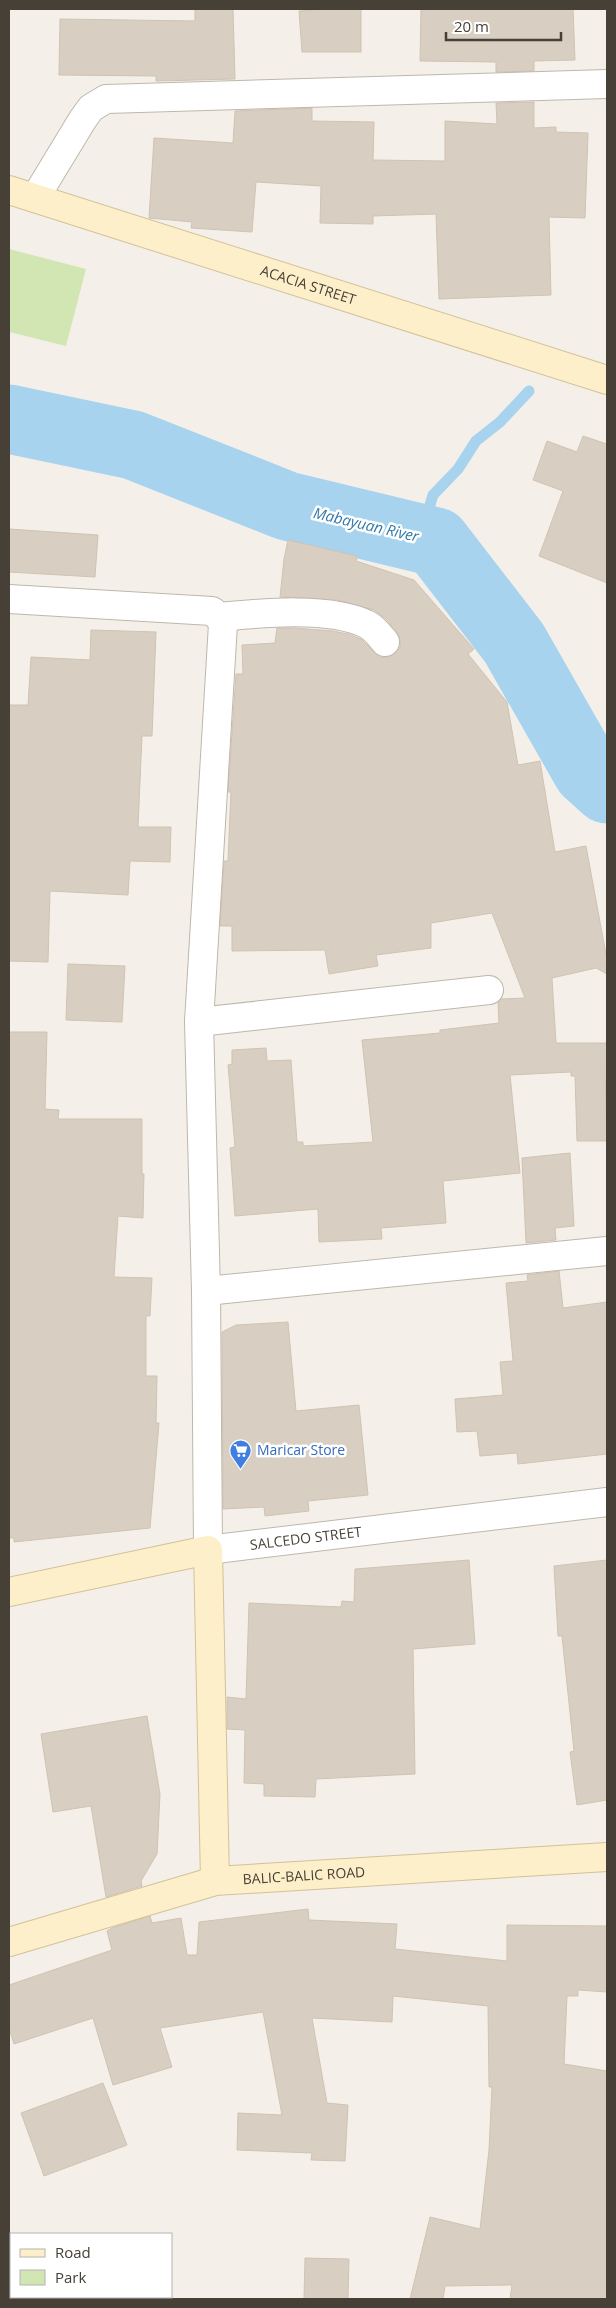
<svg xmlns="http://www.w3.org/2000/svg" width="616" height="2308" font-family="'Open Sans',sans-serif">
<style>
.green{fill:#d1e6b3}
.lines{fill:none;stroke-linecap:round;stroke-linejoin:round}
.stream{stroke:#a7d3ee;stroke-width:11}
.river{stroke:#a7d3ee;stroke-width:69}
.building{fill:#d8cec1;stroke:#d0c3b2}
.street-casing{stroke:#bfb7ab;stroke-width:30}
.secondary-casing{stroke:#d2c299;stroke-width:30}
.street{stroke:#fff;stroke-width:28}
.secondary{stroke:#fdefc9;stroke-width:28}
.labels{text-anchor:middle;stroke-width:5;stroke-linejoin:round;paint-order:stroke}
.street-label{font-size:14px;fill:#474037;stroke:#fff}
.shop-label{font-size:14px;fill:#366cbe;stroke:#fff;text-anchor:start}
.water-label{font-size:15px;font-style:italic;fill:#317aa8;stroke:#fff}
</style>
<rect width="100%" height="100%" fill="#f4f0e9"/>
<path class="green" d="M9 249 86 269 66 346 9 332Z"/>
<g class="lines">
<path class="stream" d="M420 538 433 495 458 469 476 441 500 422 529 391"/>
<path class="river" d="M9 419 133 445 287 506 436 542 514 643 587 771 607 789"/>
</g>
<g class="building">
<path d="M195 9H233L235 79 156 81V76L59 75 60 19 195 21Z"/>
<path d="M324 9H361V52H302L299 11Z"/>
<path d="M421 9H573L575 60 534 61V71L496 72V62L420 61Z"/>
<path d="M534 102V128L556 127V132L588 133 585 218 549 217 551 295 439 299 436 214 373 216V224L320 223 321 186 256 182 252 232 191 228 192 222 149 218 154 138 233 143 235 111 312 108V121L374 122 373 160 445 161V121L497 124 496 103Z"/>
<path d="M583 436 607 444V583L539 556 563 491 533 480 547 441 577 452Z"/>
<path d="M9 529 98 535 95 577 9 572Z"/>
<path d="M288 540 357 556 356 561 414 580 474 649 468 654 507 702 518 765 540 761 555 852 586 846 607 960V974L596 968 552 978 556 1043H607V1070H605L607 1141H577L575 1076H571V1072L510 1075 520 1173 443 1181 446 1223 381 1228 382 1239 319 1242 318 1209 235 1216 230 1148 235 1147 228 1065 232 1064V1050L266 1048 267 1061 291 1060 297 1142H303V1146L373 1142 362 1040 440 1033V1030L499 1023 498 1003 501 999 525 998 492 913 431 923V948L376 955 378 966 329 974 325 950 232 951V926H220L224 861H228L231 792H228L236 674H243L242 645 275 643 277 628H295L333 631 348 634 361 639 380 657H387L394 654 400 647V639L397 632 386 619 374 610 337 600 280 597 284 559Z"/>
<path d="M91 630 156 632 152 736H142L138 827H171L170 862 130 861 128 895 50 891 48 962 9 961V705H28L31 657 90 660Z"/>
<path d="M68 964 125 966 122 1022 66 1020Z"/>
<path d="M9 1032H47L45 1109 59 1110 58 1119H142V1174H144L143 1218 118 1216 114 1277 152 1278 150 1316H146V1376H157L156 1423H159L150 1528 14 1542V1538H9Z"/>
<path d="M570 1153 574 1226 555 1228 556 1240 526 1243 522 1158Z"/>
<path d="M559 1271 563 1308 607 1302V1454L518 1464 517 1453 480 1456 477 1431 457 1432 455 1399 503 1395 500 1362 513 1361 506 1283 528 1281 527 1275Z"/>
<path d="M288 1322 296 1411 359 1405 368 1495 308 1501 309 1511 265 1516 264 1507 223 1509 222 1332 236 1325Z"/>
<path d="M469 1560 475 1644 413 1649 415 1774 316 1779 315 1797 264 1796V1784L244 1783 245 1730 227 1729V1697L246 1699 249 1603 341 1607 342 1601 354 1602 355 1569Z"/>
<path d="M607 1560V1800L577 1805 570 1752 574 1751 562 1636H558L554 1566Z"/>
<path d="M147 1716 160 1794 157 1854 141 1881 142 1886 106 1897 91 1806 53 1812 41 1734Z"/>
<path d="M308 1909 309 1920 397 1924 395 1949 507 1961V1925L607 1926V1992L578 1990V1996H567L564 2064 607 2071V2299H510L512 2285 445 2286 443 2299H410L430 2217 480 2229 489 2150 492 2087H489L488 2006 393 1996 392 2022 312 2018 327 2103 348 2105 345 2161 311 2160 312 2153 237 2150 238 2113 282 2115 263 2012 160 2028 172 2067 113 2085 93 2018 14 2044 9 2028V1985L112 1950 107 1931 112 1928 150 1916 152 1923 181 1918 187 1955H197L199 1922Z"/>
<path d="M103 2083 127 2145 44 2176 21 2113Z"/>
<path d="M305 2258 349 2259 348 2299H304Z"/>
</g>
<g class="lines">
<defs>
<g id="street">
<path d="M35 198 83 119 91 108 106 99 607 84"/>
<path id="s1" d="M9 599 212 611 219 617 223 624 199 1022 206 1291 208 1550 607 1502"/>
<path d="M219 617C260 613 332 606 368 625 375 629 380 636 385 642"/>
<path d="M199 1022 489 990"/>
<path d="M206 1291 607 1251"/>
</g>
<g id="secondary">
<path id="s2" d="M9 190 607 380"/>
<path d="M9 1592 208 1550 215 1881"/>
<path id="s3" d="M9 1942 215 1881 607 1857"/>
</g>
</defs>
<use href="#street" class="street-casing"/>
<use href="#secondary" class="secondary-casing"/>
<use href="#street" class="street"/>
<use href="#secondary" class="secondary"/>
</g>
<defs>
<symbol id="supermarket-pin" viewBox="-11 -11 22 30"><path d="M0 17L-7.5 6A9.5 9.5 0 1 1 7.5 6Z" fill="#3f7fe0" stroke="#fff"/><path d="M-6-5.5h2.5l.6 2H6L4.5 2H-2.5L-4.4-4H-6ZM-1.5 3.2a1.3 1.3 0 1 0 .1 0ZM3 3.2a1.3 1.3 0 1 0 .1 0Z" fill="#fff"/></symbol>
</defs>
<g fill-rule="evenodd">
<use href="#supermarket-pin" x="228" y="1438" width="25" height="34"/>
</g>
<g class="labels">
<g class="street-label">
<text dy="5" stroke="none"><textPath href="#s2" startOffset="314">ACACIA STREET</textPath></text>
<text dy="5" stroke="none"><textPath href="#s1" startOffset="1246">SALCEDO STREET</textPath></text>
<text dy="5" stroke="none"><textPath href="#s3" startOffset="304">BALIC-BALIC ROAD</textPath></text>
</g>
<g class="shop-label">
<text x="257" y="1455">Maricar Store</text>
</g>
<g class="water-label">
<text transform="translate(366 525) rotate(13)" y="5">Mabayuan River</text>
</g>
</g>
<rect width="616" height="2308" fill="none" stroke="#474037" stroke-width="20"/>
<rect x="10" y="2233" width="162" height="65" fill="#ffffff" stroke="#b5b3af"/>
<rect x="20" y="2249" width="25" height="8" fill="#fdefc9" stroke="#b5b3af"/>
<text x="55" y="2258" font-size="15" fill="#474037">Road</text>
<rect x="20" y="2270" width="25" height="15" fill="#d1e6b3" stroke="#b5b3af"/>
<text x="55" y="2283" font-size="15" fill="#474037">Park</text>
<path d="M446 32v8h115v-8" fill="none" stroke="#474037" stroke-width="2.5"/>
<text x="454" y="32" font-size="15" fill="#474037" stroke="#ffffff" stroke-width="4" paint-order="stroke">20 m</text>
</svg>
